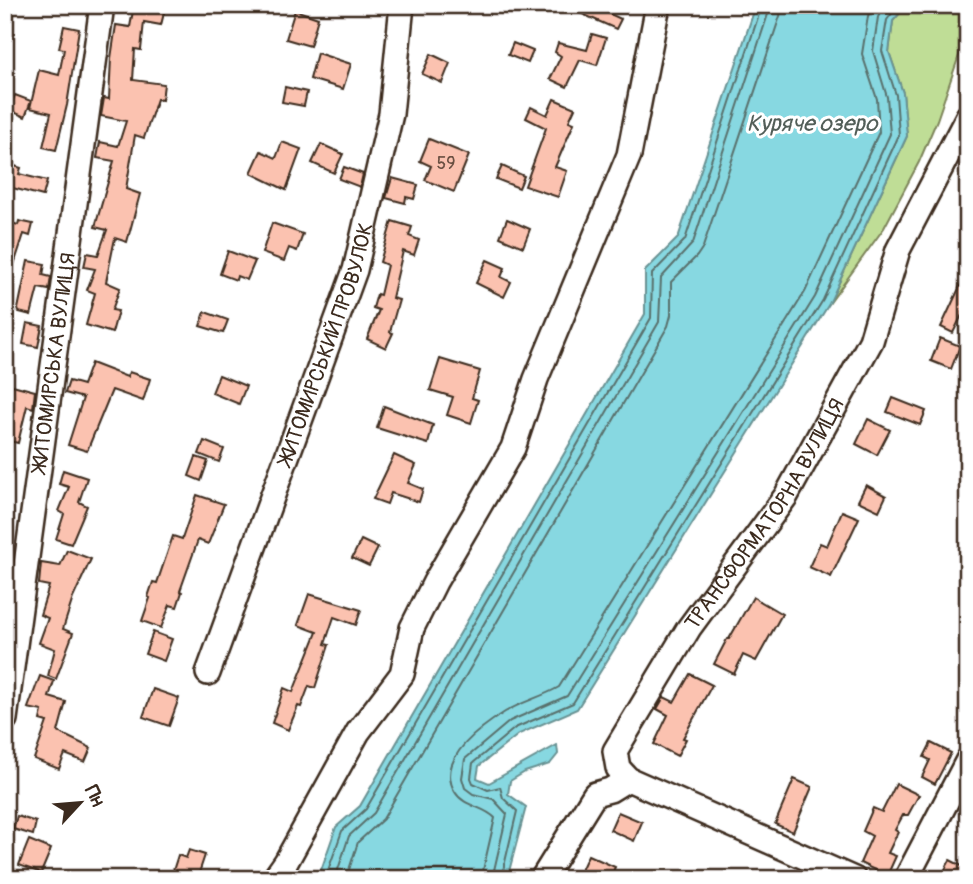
<svg xmlns="http://www.w3.org/2000/svg" width="973" height="884" font-family="Pangolin,sans-serif">
<style>
.green{fill:#bfdd96;stroke:#7d845a;stroke-width:2}
.water{fill:#87d8e1;stroke:#699293;stroke-width:2}
.lines{fill:none;stroke-linecap:round;stroke-linejoin:round}
.shore{stroke:#59706c;stroke-width:2}
.building{fill:#fbc2b0;stroke:#3b2a1e;stroke-width:2}
.minor-casing{stroke:#3b2a1e;stroke-width:28}
.minor{stroke:#fff;stroke-width:23}
.labels{text-anchor:middle;stroke-width:6;stroke-linejoin:round;paint-order:stroke}
.number-label{font-size:18px;fill:#6b5042}
.street-label{font-size:21px;fill:#3b2a1e;stroke:#fff}
.water-label{font-size:23px;font-style:italic;fill:#525e58;stroke:#fff}
</style>
<rect width="100%" height="100%" fill="#fff"/>
<filter id="ink" filterUnits="userSpaceOnUse"><feTurbulence type="fractalNoise" baseFrequency=".0143" numOctaves="2"/><feDisplacementMap in="SourceGraphic" scale="14" xChannelSelector="R" yChannelSelector="G"/><feConvolveMatrix kernelMatrix="1 2 1 2 8 2 1 2 1" color-interpolation-filters="sRGB"/></filter>
<g filter="url(#ink)">
<path class="green" d="M907 5H968V29L937 120 919 162 884 228 829 304 907 136 903 93 889 52 893 21Z"/>
<path class="water" d="M756 5H907L893 21 889 52 903 93 907 136 829 304 577 709 519 734 479 766 477 778 489 783 557 745 558 754 550 764 525 772 510 781 508 794 526 807 507 879H318L336 827 360 806 645 314V271L678 238Z"/>
<g class="lines">
<g class="shore">
<path d="M325 879 342 831 366 809 651 318 652 274 685 240 762 5"/>
<path d="M335 879 349 836 374 813 659 322 661 278 693 243 771 5"/>
<path d="M346 879 358 842 383 819 668 326 671 315V282L697 256 703 247 780 16 782 5"/>
<path d="M481 879 495 818C484 806 464 807 455 792 435 759 481 727 505 712 521 702 542 697 559 687L805 292 879 132 877 99 862 54 868 16 873 5"/>
<path d="M492 879 507 814 493 799 473 794 465 788 462 778 465 759 510 721 567 696 815 297 890 134 887 97 873 51 878 17 886 5"/>
<path d="M501 879 517 811 503 798 500 787 488 790 473 783 471 778 473 763 515 728 573 703 823 300 899 135 896 95 882 51 887 20 898 5"/>
</g>
</g>
<g class="building">
<path d="M134 5H166L161 25 144 22 141 50 135 49 133 80 164 84 162 100 157 99 144 138 135 135 126 189 140 194 127 242 115 238 106 282 120 288 112 310 118 311 112 333 86 325 95 293 87 290 95 269 84 267 87 253 98 255 107 230 95 227 114 161 97 158 100 142 118 146 126 121 101 116 104 98 109 99 111 58 116 25 130 27Z"/>
<path d="M562 5H591L621 19 616 29Z"/>
<path d="M295 10 318 18 310 46 286 39Z"/>
<path d="M64 26 79 29 67 105 56 150 43 147 51 113 30 108 39 70 59 75 64 49 59 48Z"/>
<path d="M592 34 606 38 597 65 580 60 567 87 550 79 561 56 555 52 558 43 587 50Z"/>
<path d="M513 43 533 51 528 63 508 55Z"/>
<path d="M317 53 351 64 343 89 310 79Z"/>
<path d="M431 54 450 63 442 83 422 74Z"/>
<path d="M285 87 307 92 304 106 282 102Z"/>
<path d="M15 95 31 101 25 117 9 110Z"/>
<path d="M554 99 575 108 569 121 574 123 555 167 567 171 558 197 525 186 546 128 526 118 531 107 547 115Z"/>
<path d="M429 139 469 155 454 192 425 180 431 166 420 161Z"/>
<path d="M282 142 301 149 286 190 251 173 261 151 276 158Z"/>
<path d="M321 144 343 154 334 173 312 163Z"/>
<path d="M8 164 21 168 19 174 47 181 43 196 5 186Z"/>
<path d="M502 166 524 176 519 188 496 179Z"/>
<path d="M344 167 363 174 360 187 339 179Z"/>
<path d="M392 178 418 185 414 199 406 197 405 203 386 198Z"/>
<path d="M507 219 530 229 523 247 500 237Z"/>
<path d="M5 221 18 225 19 221 33 224 30 236 24 234 8 283H5Z"/>
<path d="M392 221 412 227 409 236 419 240 414 255 403 251 392 298 399 300 390 332 393 333 386 348 367 339 379 310 373 308 377 294 380 295 387 265 380 262Z"/>
<path d="M272 223 303 234 297 251 289 248 284 261 262 253Z"/>
<path d="M228 251 255 261 247 280 237 276 236 280 220 274Z"/>
<path d="M487 260 505 268 501 277 511 282 504 297 476 283Z"/>
<path d="M28 261 45 264 43 275 51 277 49 290 38 288 31 315 19 312 18 309Z"/>
<path d="M968 269V303L953 333 941 327Z"/>
<path d="M205 312 228 320 223 333 200 326Z"/>
<path d="M27 323 42 326 38 347 23 344Z"/>
<path d="M940 338 960 346 951 369 931 361Z"/>
<path d="M440 359 480 371 472 398 478 400 471 423 447 415 453 397 430 390Z"/>
<path d="M91 363 127 377 129 372 150 379 143 401 112 390 87 451 68 445 83 398 65 393 69 381 83 385Z"/>
<path d="M219 375 246 386 239 404 212 393Z"/>
<path d="M5 383 35 391 33 408 27 406 18 443 5 440Z"/>
<path d="M893 398 926 411 920 425 887 412Z"/>
<path d="M384 406 433 425 428 444 377 428Z"/>
<path d="M868 419 890 430 877 455 856 444Z"/>
<path d="M204 441 224 449 219 462 199 454Z"/>
<path d="M394 455 416 465 408 483 423 489 419 502 391 493 387 504 373 499Z"/>
<path d="M196 457 208 461 201 481 189 476Z"/>
<path d="M63 470 87 478 79 502 87 506 71 544 56 539 64 514 59 511 69 487 59 484Z"/>
<path d="M866 485 886 496 879 511 858 501Z"/>
<path d="M197 495 224 504 208 544 198 540 180 591 182 592 177 607 170 605 161 628 142 621 150 598 148 597 153 582 157 583 173 536 182 539Z"/>
<path d="M842 511 859 518 831 577 809 567 820 543 827 546Z"/>
<path d="M361 540 378 548 369 566 352 558Z"/>
<path d="M67 550 91 559 73 598 63 629 73 633 56 679 48 676 55 649 39 643 48 618 40 615 49 586 39 584 41 563 60 566Z"/>
<path d="M309 594 361 610 356 625 334 617 325 644 329 645 315 688 309 686 301 707 298 706 288 730 272 723 284 688 293 692 317 632 298 625Z"/>
<path d="M753 597 782 614 756 661 743 655 734 674 714 664 727 639H729Z"/>
<path d="M153 632 172 639 164 661 145 654Z"/>
<path d="M690 674 712 685 683 738 686 739 677 756 654 744 668 715 657 709 664 697 674 702Z"/>
<path d="M40 676 54 681 49 697 66 702 58 732 91 748 85 762 65 754 59 769 34 759 47 722 40 720 42 711 28 708Z"/>
<path d="M153 689 179 698 169 726 143 717Z"/>
<path d="M931 743 951 753 935 784 922 777 930 760 924 757Z"/>
<path d="M794 779 812 787 793 832 775 824Z"/>
<path d="M896 784 919 795 908 815H903L895 830 898 832 888 853 896 856 887 876 860 863 872 836 863 831 873 808 882 812Z"/>
<path d="M618 812 642 822 634 841 610 830Z"/>
<path d="M17 816 36 822 33 835 13 829Z"/>
<path d="M29 840 51 849 41 873 19 865Z"/>
<path d="M189 850 205 855 197 879H185L172 874 178 855 186 858Z"/>
<path d="M588 855 615 867 610 879H577Z"/>
<path d="M950 860 968 869V879H940Z"/>
</g>
<g class="lines">
<defs>
<g id="minor">
<path id="s1" d="M208 673 355 270 391 114 402 5"/>
<path id="s2" d="M5 719 102 5"/>
<path d="M274 879 286 862 358 732 402 674 412 628 435 582 513 448 536 379 629 155 658 5"/>
<path d="M542 879 595 794 610 790 628 779"/>
<path id="s3" d="M854 879 628 779 618 768 615 751 689 628 786 496 871 341 898 250 968 116"/>
<path d="M906 879 968 760"/>
</g>
</defs>
<use href="#minor" class="minor-casing"/>
<use href="#minor" class="minor"/>
</g>
</g>
<g class="labels">
<g class="number-label">
<text x="446" y="169">59</text>
</g>
<g class="street-label">
<text dy="7" stroke="none"><textPath href="#s1" startOffset="350">ЖИТОМИРСЬКИЙ ПРОВУЛОК</textPath></text>
<text dy="7" stroke="none"><textPath href="#s2" startOffset="360">ЖИТОМИРСЬКА ВУЛИЦЯ</textPath></text>
<text dy="7" stroke="none"><textPath href="#s3" startOffset="560">ТРАНСФОРМАТОРНА ВУЛИЦЯ</textPath></text>
</g>
<g class="water-label">
<text x="812" y="131">Куряче озеро</text>
</g>
</g>
<rect width="973" height="884" fill="none" stroke="#fff" stroke-width="28"/>
<rect x="14" y="14" width="945" height="856" fill="none" stroke="#3b2a1e" stroke-width="2.5" filter="url(#ink)"/>
<g transform="translate(80 803) rotate(64)" stroke="#ffffff" stroke-width="5" paint-order="stroke">
<path d="M0-5L12 26L0 18L-12 26Z" fill="#3b2a1e"/>
<text y="-10" font-size="19" font-weight="bold" text-anchor="middle" fill="#3b2a1e">Пн</text>
</g>
</svg>
